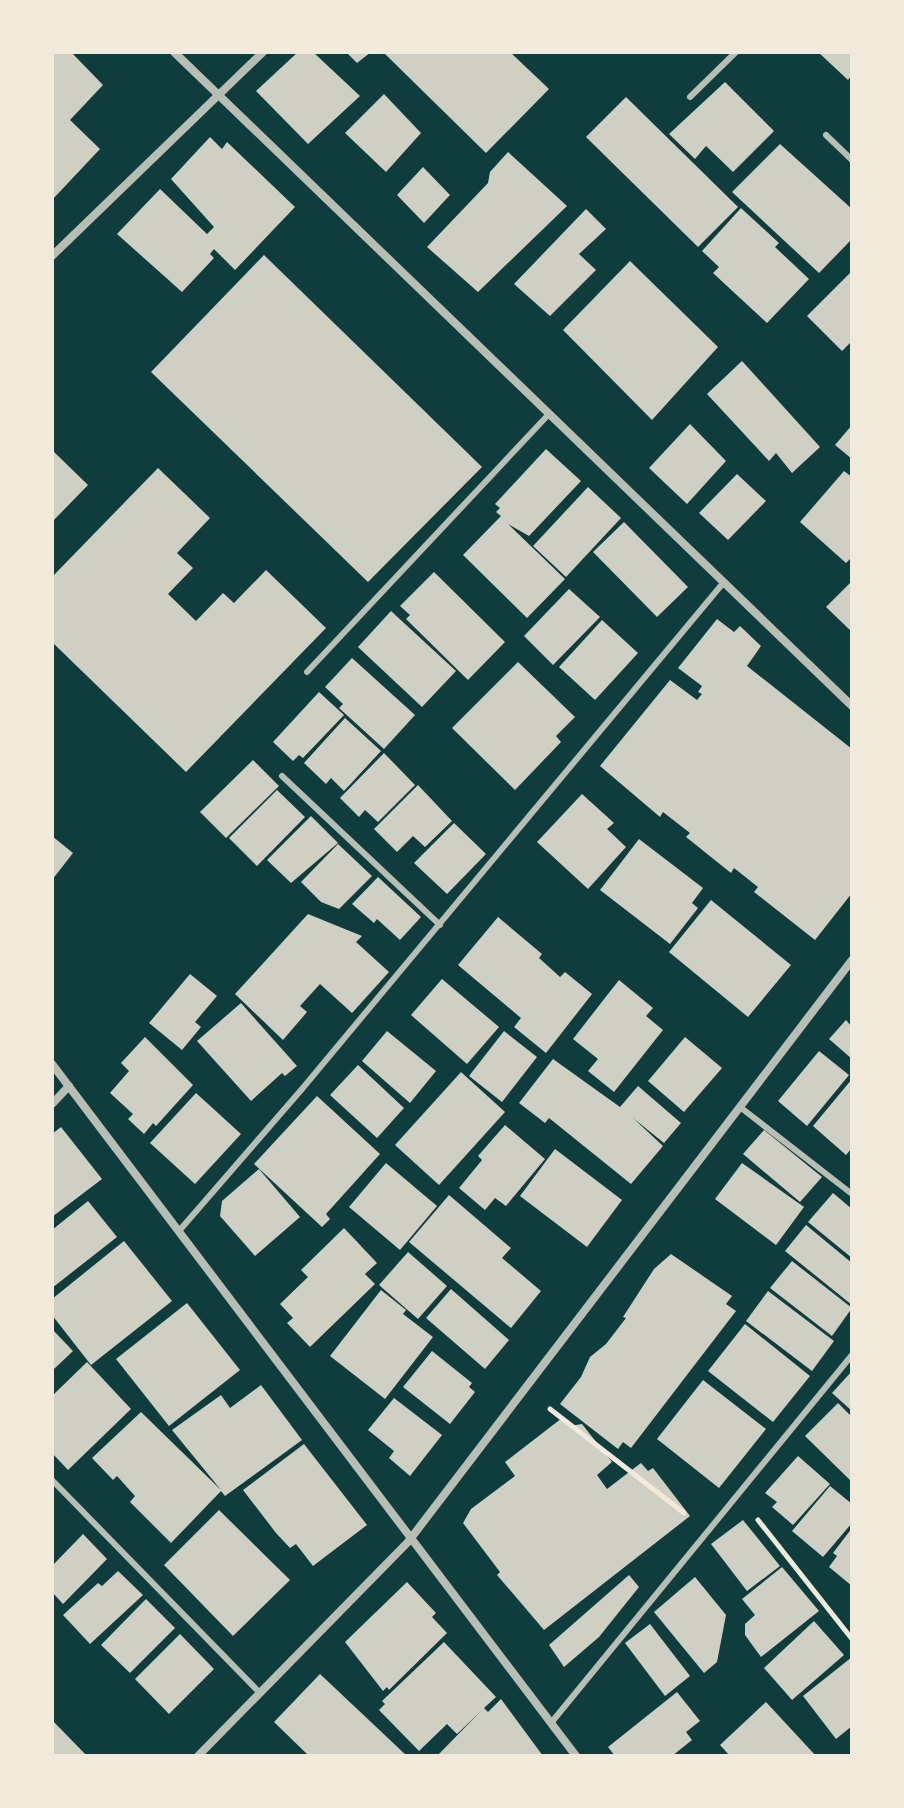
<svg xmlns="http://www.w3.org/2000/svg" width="904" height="1808" font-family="Ubuntu,sans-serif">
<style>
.building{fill:#cfcfc3}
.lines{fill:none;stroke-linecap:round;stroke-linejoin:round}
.path{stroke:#f1e9da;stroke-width:5}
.service{stroke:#b8beb3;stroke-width:6}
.minor{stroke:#b8beb3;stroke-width:8}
</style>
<rect width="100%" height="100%" fill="#0f3d3e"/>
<g class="building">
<path d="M52 52H71L103 85 70 120 100 149 52 200Z"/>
<path d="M298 52H313L360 96 308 144 256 91Z"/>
<path d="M346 52H371L357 63Z"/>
<path d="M383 52H510L549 89 486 153Z"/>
<path d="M818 52H852V75L848 80Z"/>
<path d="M725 82 774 131 733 172 706 146 695 159 669 134Z"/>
<path d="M384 94 421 133 386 172 345 133Z"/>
<path d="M626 97 738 207 698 247 586 137Z"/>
<path d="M210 137 222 149 227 142 295 207 235 270 214 249 210 254 214 258 182 292 117 234 160 189 207 234 214 227 171 179Z"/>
<path d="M780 144 852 209V239L819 273 732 192Z"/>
<path d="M508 152 567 206 478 292 427 247 488 183 490 172Z"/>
<path d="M423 167 450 195 424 223 397 195Z"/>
<path d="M741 208 779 243 775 247 809 279 767 323 713 273 719 267 702 251Z"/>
<path d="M586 209 606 229 579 254 596 270 550 316 514 284Z"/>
<path d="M264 255 482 467 368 582 151 372Z"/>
<path d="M630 261 718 347 652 420 563 330Z"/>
<path d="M852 271V341L842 351 807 316Z"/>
<path d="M742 361 820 447 792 473 776 453 769 461 707 394Z"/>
<path d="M690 424 726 461 687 504 649 468Z"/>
<path d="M852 425V459L835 445Z"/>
<path d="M546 449 581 481 529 536 508 524 565 579 527 618 463 555 501 516 496 512 500 508 495 504Z"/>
<path d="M52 450 88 485 52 522Z"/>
<path d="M158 468 210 518 177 553 193 568 168 594 196 621 223 593 234 603 266 570 326 628 186 772 52 642V577Z"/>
<path d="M844 471 852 477V557L846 563 800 522Z"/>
<path d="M737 474 766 501 728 540 699 513Z"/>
<path d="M588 487 621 518 566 577 533 546Z"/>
<path d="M624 522 688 587 657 617 593 552Z"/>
<path d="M434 572 505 642 468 680 406 619 410 615 400 606Z"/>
<path d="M852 581V632L826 607Z"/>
<path d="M569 589 600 617 553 665 524 636Z"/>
<path d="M391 611 456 671 422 707 358 647Z"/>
<path d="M717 619 734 632 740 626 761 646 747 666 852 749V893L815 940 754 892 758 887 734 868 731 873 686 837 690 833 663 812 660 817 600 766 670 680 697 700 702 694 698 692 702 686 678 668Z"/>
<path d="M602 620 638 653 595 700 559 667Z"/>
<path d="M352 658 415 715 384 749 339 708 343 704 325 687Z"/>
<path d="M518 662 575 717 556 736 561 742 515 790 452 728Z"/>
<path d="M319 692 344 715 303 758 299 755 293 761 273 742Z"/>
<path d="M345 718 381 751 344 791 331 778 326 784 304 763Z"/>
<path d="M384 753 415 785 378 822 365 810 359 817 340 798Z"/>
<path d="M253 760 279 786 226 838 200 812Z"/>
<path d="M418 785 452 821 425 847 413 836 397 852 374 829Z"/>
<path d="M277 790 305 817 257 866 229 838Z"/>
<path d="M582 794 614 823 607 829 626 847 588 889 537 842Z"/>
<path d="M311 816 338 843 291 883 267 860Z"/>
<path d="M454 823 486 854 447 894 414 863Z"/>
<path d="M52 836 73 853 52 880Z"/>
<path d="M639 839 703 888 692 903 698 908 670 944 600 890Z"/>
<path d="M338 844 372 876 339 909 321 902 301 882Z"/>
<path d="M378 877 421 917 400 940 377 919 374 923 352 904Z"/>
<path d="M711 900 791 965 748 1017 669 952Z"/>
<path d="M308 914 362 936 356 942 389 972 352 1013 320 984 300 1006 307 1012 283 1040 235 994Z"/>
<path d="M498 917 542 954 539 958 560 977 565 972 592 994 546 1053 514 1027 521 1018 458 965Z"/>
<path d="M190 974 217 996 195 1022 201 1027 182 1050 149 1023Z"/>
<path d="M442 979 499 1027 467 1064 411 1015Z"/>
<path d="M619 980 653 1008 646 1016 663 1030 614 1092 588 1071 598 1059 573 1039Z"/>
<path d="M241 1003 297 1066 285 1076 282 1073 251 1101 197 1041Z"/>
<path d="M846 1020 852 1027V1059L829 1039Z"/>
<path d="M387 1031 436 1071 410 1103 362 1061Z"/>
<path d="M504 1031 537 1057 502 1102 469 1076Z"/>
<path d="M145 1037 193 1085 156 1126 153 1123 144 1134 128 1119 133 1114 110 1093 129 1071 121 1063Z"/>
<path d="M685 1037 722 1068 684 1112 648 1081Z"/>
<path d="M819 1051 849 1075 807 1126 778 1101Z"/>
<path d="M553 1059 620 1107 638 1086 681 1123 664 1143 633 1118 663 1146 631 1184 549 1118 545 1123 519 1103Z"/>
<path d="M358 1065 404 1108 377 1138 330 1095Z"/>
<path d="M461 1072 505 1112 439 1185 395 1145Z"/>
<path d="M852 1079V1148L846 1155 813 1126Z"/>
<path d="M196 1093 241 1134 195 1184 150 1143Z"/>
<path d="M317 1096 380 1154 326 1214 330 1219 322 1227 254 1164Z"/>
<path d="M505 1125 545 1159 506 1206 495 1198 485 1210 459 1188 482 1160 478 1156Z"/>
<path d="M61 1127 102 1179 52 1217V1134Z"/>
<path d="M764 1130 822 1177 800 1202 743 1154Z"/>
<path d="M555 1149 622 1200 587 1247 520 1196Z"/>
<path d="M386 1163 437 1206 400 1250 349 1207Z"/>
<path d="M742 1163 804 1207 776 1245 715 1199Z"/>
<path d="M259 1169 300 1217 255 1256 220 1216 222 1201Z"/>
<path d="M833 1193 852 1209V1258L808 1222Z"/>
<path d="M449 1195 511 1248 502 1258 541 1291 511 1328 409 1242Z"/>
<path d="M88 1201 117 1237 52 1288V1230Z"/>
<path d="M806 1225 852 1263V1305L785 1251Z"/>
<path d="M344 1228 377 1263 365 1274 375 1284 310 1347 287 1323 293 1318 280 1304 308 1277 301 1270Z"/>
<path d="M124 1241 172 1301 91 1365 52 1315V1299Z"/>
<path d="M408 1252 447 1286 418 1319 379 1285Z"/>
<path d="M671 1254 732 1296 726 1304 736 1311 631 1448 623 1442 618 1449 560 1404 581 1377 590 1357 606 1344 626 1318 623 1317 654 1269Z"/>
<path d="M792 1261 852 1308 832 1336 770 1288Z"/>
<path d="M451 1289 509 1340 485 1369 426 1318Z"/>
<path d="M381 1290 406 1310 403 1314 433 1337 385 1399 330 1356Z"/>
<path d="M768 1291 834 1341 812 1371 746 1321Z"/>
<path d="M187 1303 240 1370 169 1426 116 1359Z"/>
<path d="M745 1324 810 1376 773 1422 708 1371Z"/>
<path d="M52 1329 73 1351 52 1371Z"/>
<path d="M432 1351 472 1383 469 1387 475 1392 450 1424 403 1387Z"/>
<path d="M87 1362 131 1409 68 1470 52 1453V1396Z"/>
<path d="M852 1371V1411L832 1393Z"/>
<path d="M703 1380 766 1429 719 1488 657 1439Z"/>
<path d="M261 1385 302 1440 225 1496 221 1491 171 1543 130 1502 135 1496 117 1476 113 1480 92 1458 141 1412 221 1490 172 1430 221 1395 230 1408Z"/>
<path d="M394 1398 442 1435 410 1476 389 1458 394 1451 368 1430Z"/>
<path d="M838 1403 852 1417V1482L805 1436Z"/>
<path d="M562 1418 570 1426 582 1424 612 1462 597 1475 607 1489 641 1463 648 1471 653 1468 690 1516 544 1630 497 1575 500 1572 463 1523 471 1509 515 1476 505 1462Z"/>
<path d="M304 1444 367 1525 313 1566 296 1544 290 1548 276 1533 243 1490Z"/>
<path d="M798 1456 830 1484 793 1525 772 1507 777 1502 765 1493Z"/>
<path d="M830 1486 852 1504V1523L823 1557 792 1531Z"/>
<path d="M219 1510 290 1580 233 1636 164 1565Z"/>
<path d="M743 1520 780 1566 747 1591 711 1544Z"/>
<path d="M852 1528V1586L829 1567 837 1556 833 1553Z"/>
<path d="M83 1534 107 1559 63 1604 52 1592V1566Z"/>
<path d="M782 1567 819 1611 761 1657 745 1635V1624L755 1615 742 1599Z"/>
<path d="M118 1571 143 1595 90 1644 63 1615 98 1583 102 1586Z"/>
<path d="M629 1575 639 1587 599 1637 564 1667 549 1645Z"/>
<path d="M695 1577 726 1615 717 1662 704 1673 654 1612Z"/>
<path d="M407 1582 436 1613 432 1617 447 1633 389 1690 387 1687 383 1691 345 1642Z"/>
<path d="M146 1599 175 1628 130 1673 101 1645Z"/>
<path d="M814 1621 844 1655 792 1700 764 1668Z"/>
<path d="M650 1624 690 1676 665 1696 625 1643Z"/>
<path d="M180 1634 214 1669 169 1714 135 1679Z"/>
<path d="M444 1642 496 1697 484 1708 488 1712 501 1699 543 1756H437L481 1711 457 1734 447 1724 419 1751 379 1710 385 1704 382 1701Z"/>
<path d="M852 1657V1726L836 1739 803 1696Z"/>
<path d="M320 1674 407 1756H309L274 1722Z"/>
<path d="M677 1692 700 1721 686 1732 692 1740 672 1756H615L608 1747Z"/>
<path d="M766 1702 816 1756H730L720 1745Z"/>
<path d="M52 1720 87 1756H52Z"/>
</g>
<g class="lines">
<g class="path">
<path d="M550 1409 684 1513"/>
<path d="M758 1520 852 1639"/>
</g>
<g class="service">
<path d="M690 97 736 52"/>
<path d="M826 135 852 160"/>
<path d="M307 672 549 414"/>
<path d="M282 776 440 925"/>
<path d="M740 1107 852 1194"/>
<path d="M179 1231 302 1089 724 582"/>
<path d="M52 1480 260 1693"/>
<path d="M551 1723 852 1355"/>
</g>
<g class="minor">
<path d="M174 52 852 706"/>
<path d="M52 256 263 52"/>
<path d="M52 1064 576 1756"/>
<path d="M52 1104 69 1086"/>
<path d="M198 1756 408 1542 852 960"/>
</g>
</g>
<rect width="904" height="1808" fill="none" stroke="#f1e9da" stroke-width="108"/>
</svg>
